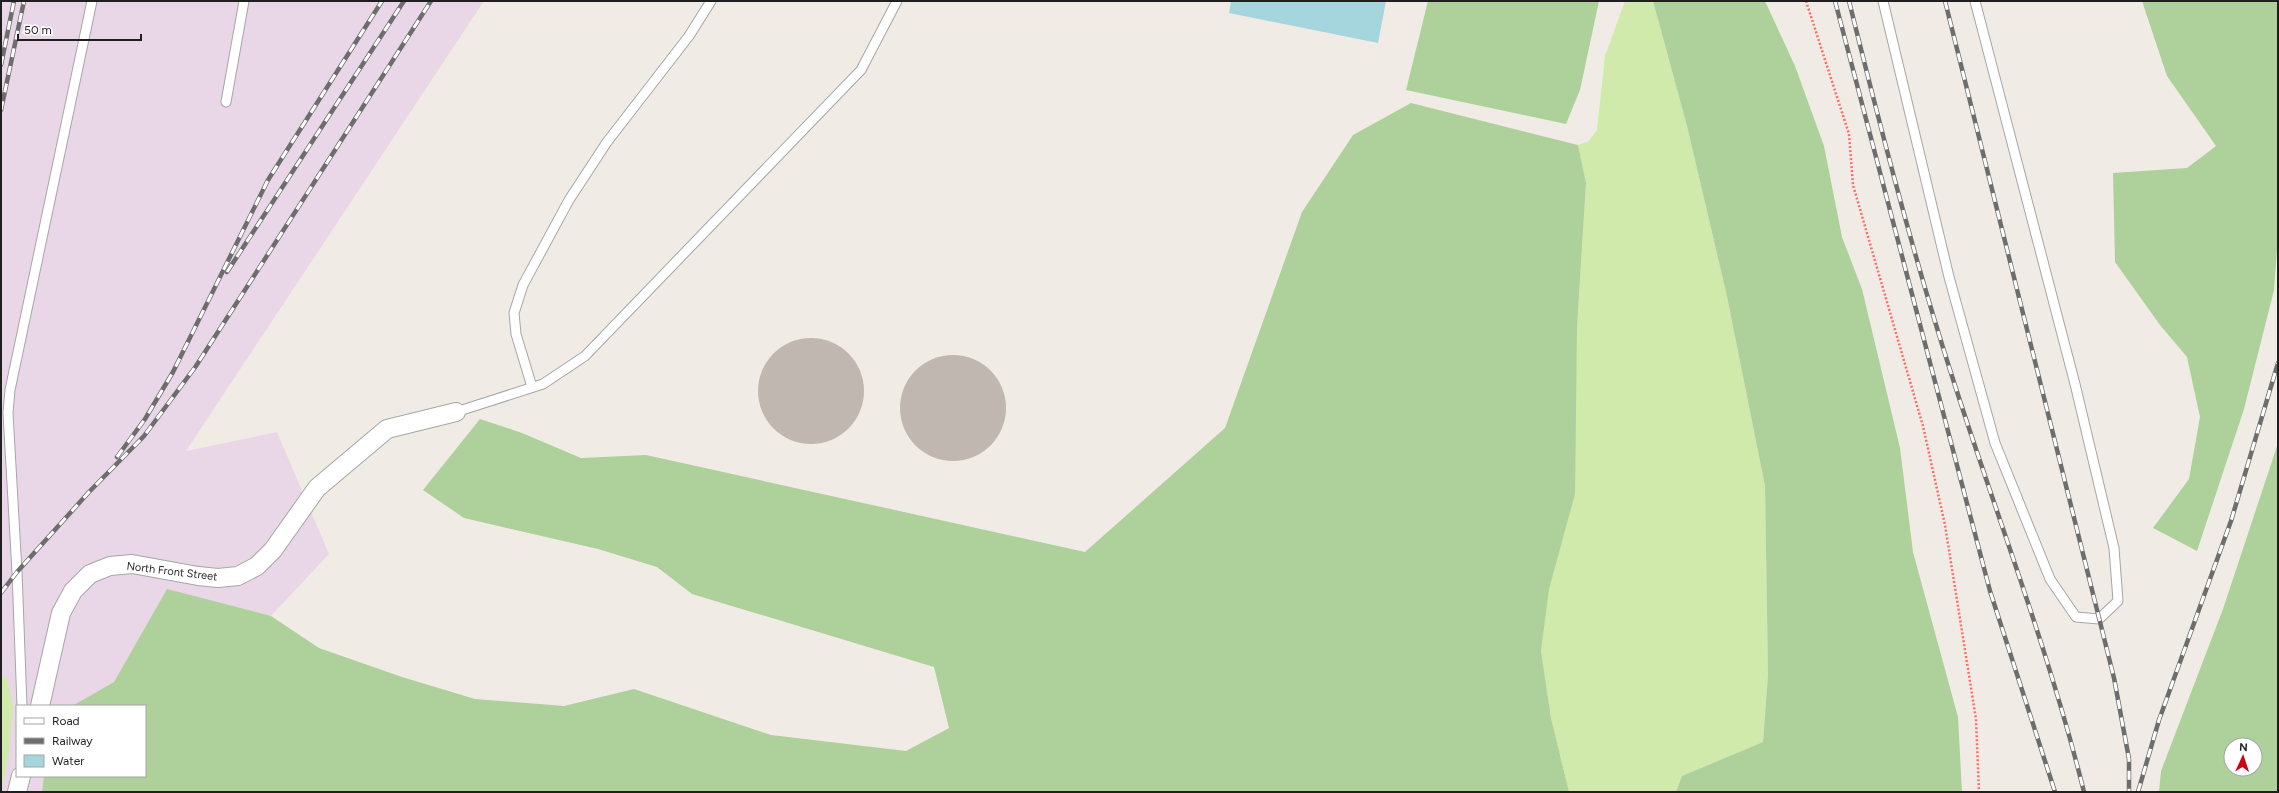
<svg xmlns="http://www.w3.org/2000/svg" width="2279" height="793" font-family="Figtree,sans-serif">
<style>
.industrial{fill:#e9d7e7}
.grass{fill:#cfeaab}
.forest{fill:#aed09a;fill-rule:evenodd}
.water{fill:#a5d6de}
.building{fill:#c1b7b1}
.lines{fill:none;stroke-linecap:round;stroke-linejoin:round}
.lane-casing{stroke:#a6a6a6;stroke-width:11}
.street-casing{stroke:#a6a6a6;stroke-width:20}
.path{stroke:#fb6e6b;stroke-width:2.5;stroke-dasharray:2 2;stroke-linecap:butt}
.lane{stroke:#fff;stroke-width:9}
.street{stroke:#fff;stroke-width:18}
.rail-casing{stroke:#6d6d6d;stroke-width:4.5}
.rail{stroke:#fff;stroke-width:3;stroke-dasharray:9;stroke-linecap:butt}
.labels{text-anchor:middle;stroke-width:3;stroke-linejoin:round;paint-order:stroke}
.street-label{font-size:11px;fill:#1f1f1f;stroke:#fff}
</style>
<rect width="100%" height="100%" fill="#f0ece5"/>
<path class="industrial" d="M1 1H484L186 451 277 432 329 554 271 616 167 590 114 682 72 706H17V776H44L42 792H1Z"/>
<g class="grass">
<path d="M1625 1H1653L1687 126 1726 292 1765 486 1768 675 1763 742 1682 776 1676 792H1569L1551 718 1541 651 1577 328 1586 183 1578 145 1589 141 1597 130 1605 56Z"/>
<path d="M1 675 7 679 13 707 9 752 1 792Z"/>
</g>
<g class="forest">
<path d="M1428 1H1599L1580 90 1566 124 1406 90Z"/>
<path d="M1653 1H1765L1795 66 1824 146 1842 237 1862 289 1900 448 1913 552 1958 717 1962 792H1676L1682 776 1763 742 1768 675 1765 486 1726 292 1687 126Z"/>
<path d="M2142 1H2278V236L2274 290 2244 409 2197 551 2153 528 2189 479 2200 417 2187 357 2160 325 2115 262 2113 173 2187 168 2216 146 2167 76Z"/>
<path d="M1411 103 1578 145 1586 183 1577 328 1575 494 1549 589 1541 651 1551 718 1569 792H42L44 776H145V706H72L114 682 167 589 271 616 319 648 402 677 475 699 564 706 634 689 771 735 906 751 949 728 934 667 692 594 657 567 598 549 464 518 423 490 480 419 522 433 581 458 646 455 1085 552 1225 428 1302 212 1353 135Z"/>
<path d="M2278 443V792H2159L2161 771 2223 609ZM2231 745H2255V769H2231Z"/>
</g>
<path class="water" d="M1231 1H1386L1378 43 1229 13Z"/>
<g class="building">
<circle cx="811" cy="391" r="53"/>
<circle cx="953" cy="408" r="53"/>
</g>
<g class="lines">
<defs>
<g id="lane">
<path d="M1883 1 1949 277 1995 443 2050 579 2076 617 2099 619 2118 601 2114 548 2075 384 1975 1"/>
<path d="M226 102 244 1"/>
<path d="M532 387 516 334 514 313 523 285 569 200 607 142 689 36 711 1"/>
<path d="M456 412 543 384 585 356 861 70 897 1"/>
<path d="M22 706 17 572 8 413 10 390 92 1"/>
</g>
<g id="street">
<path d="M40 706 61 613 73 591 90 574 110 566 132 564 198 576 218 578 238 576 257 566 273 550 317 488 387 429 456 412"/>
<path d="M17 792 21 776"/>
</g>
</defs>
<use href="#lane" class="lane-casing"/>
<use href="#street" class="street-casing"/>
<path class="path" d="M1806 1 1849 134 1853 185 1923 426 1945 525 1976 719 1979 792"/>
<use href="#lane" class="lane"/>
<use href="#street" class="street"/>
<defs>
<g id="rail">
<path d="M1835 1 1990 591 2055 792"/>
<path d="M1849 1C1880 126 1912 251 1951 373 1995 512 2049 650 2084 792"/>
<path d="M1945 1 2114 678 2129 759V792"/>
<path d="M1 65 14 1"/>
<path d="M1 110 24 1"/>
<path d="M227 272 404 1"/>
<path d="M117 457 145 419 173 372 268 180 382 1"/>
<path d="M1 593 17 572 89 492 144 436 196 366 431 1"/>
<path d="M2138 792 2159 720 2231 521 2278 363"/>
</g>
</defs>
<use href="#rail" class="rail-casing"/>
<use href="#rail" class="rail"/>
</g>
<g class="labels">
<g class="street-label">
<text transform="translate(172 571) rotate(7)" y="4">North Front Street</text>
</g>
</g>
<rect width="2279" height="793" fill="none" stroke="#1f1f1f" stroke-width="4"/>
<rect x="16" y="705" width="130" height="72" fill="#ffffff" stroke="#a5a5a5"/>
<rect x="24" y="718" width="20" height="6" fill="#ffffff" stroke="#a5a5a5"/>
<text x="52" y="725" font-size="12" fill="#1f1f1f">Road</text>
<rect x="24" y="738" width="20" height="6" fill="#6d6d6d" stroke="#a5a5a5"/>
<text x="52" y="745" font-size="12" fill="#1f1f1f">Railway</text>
<rect x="24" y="755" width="20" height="12" fill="#a5d6de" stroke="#a5a5a5"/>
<text x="52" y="765" font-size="12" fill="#1f1f1f">Water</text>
<g transform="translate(2243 757) rotate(3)"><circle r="19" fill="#ffffff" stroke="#a5a5a5"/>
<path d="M0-3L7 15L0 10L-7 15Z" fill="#ce0011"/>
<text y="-6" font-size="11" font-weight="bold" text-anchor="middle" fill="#1f1f1f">N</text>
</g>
<path d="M18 34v6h123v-6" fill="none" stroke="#1f1f1f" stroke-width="2"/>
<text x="24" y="34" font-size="12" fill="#1f1f1f" stroke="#ffffff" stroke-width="3" paint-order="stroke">50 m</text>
</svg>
